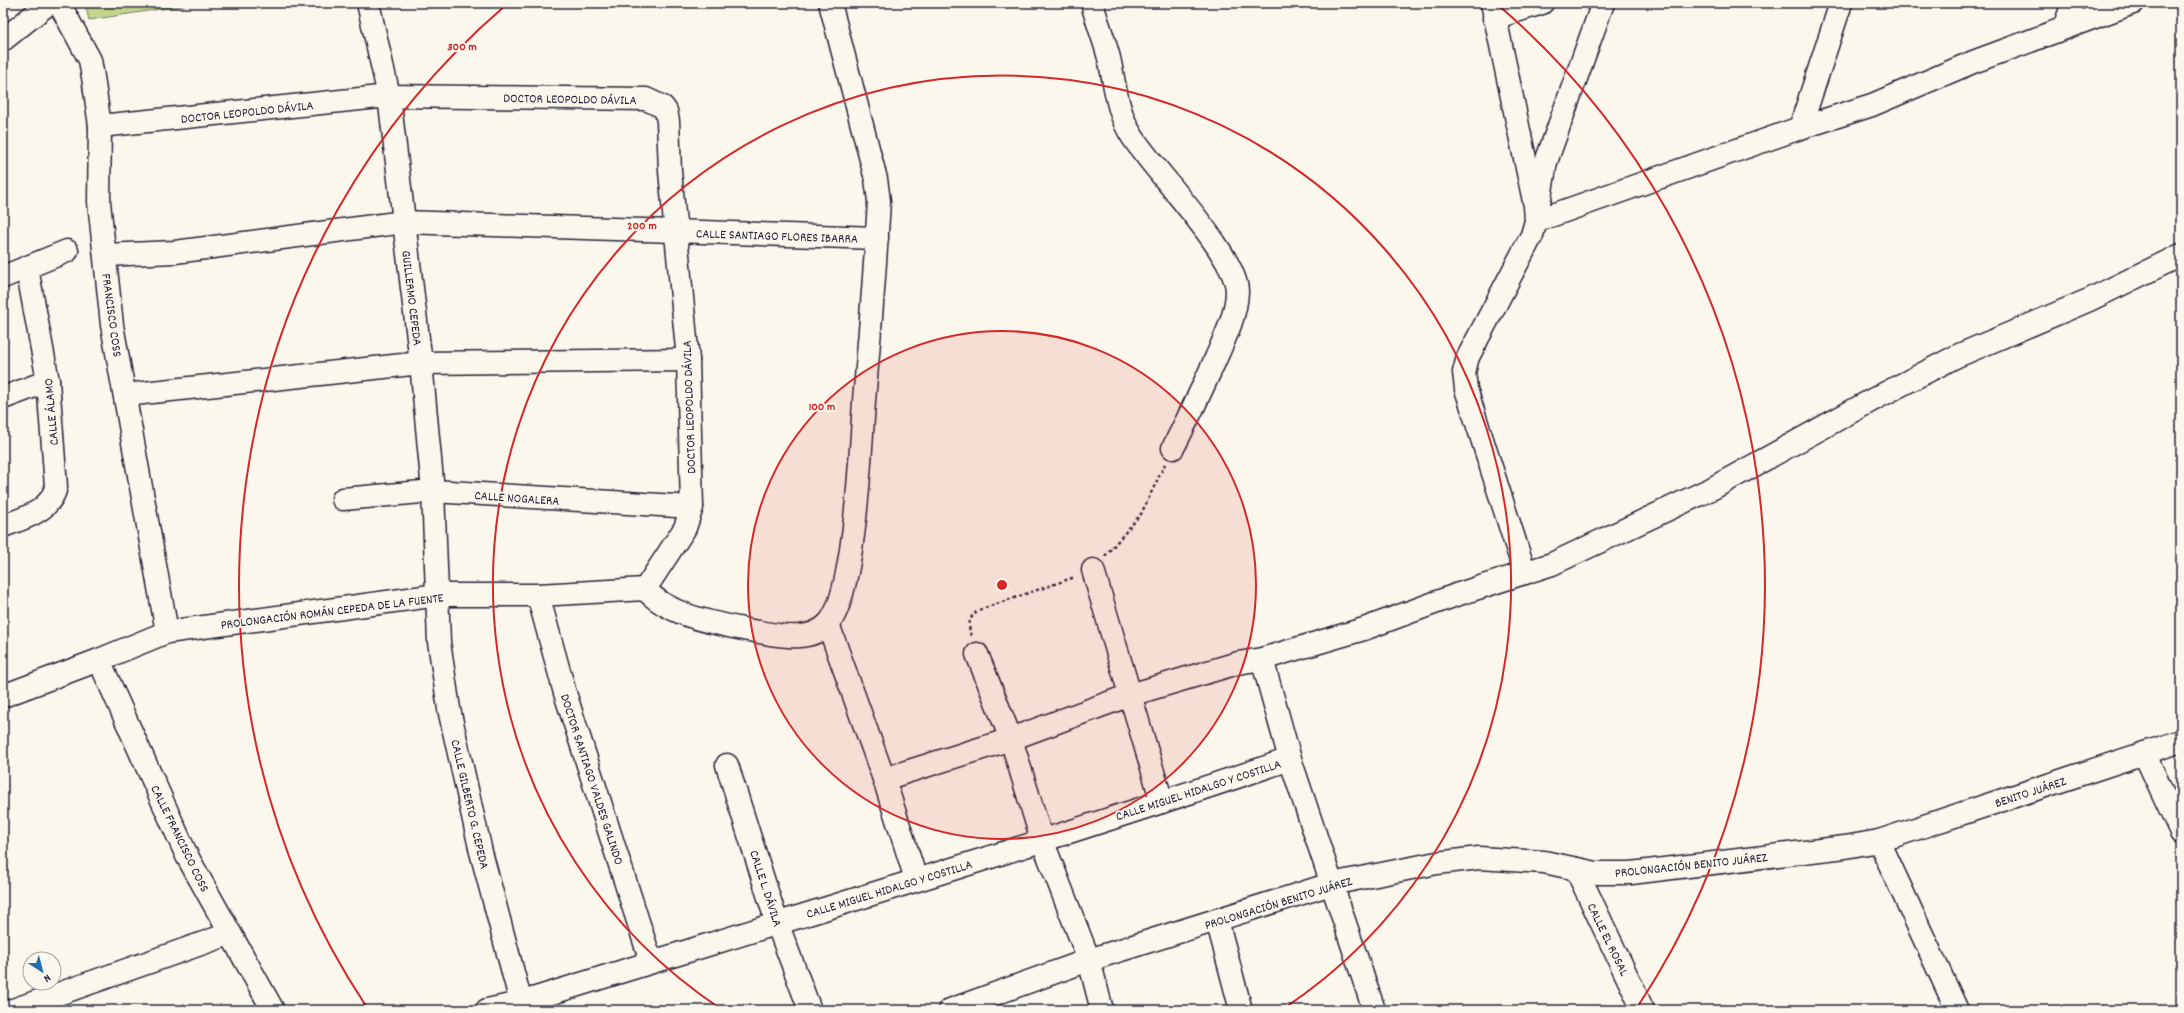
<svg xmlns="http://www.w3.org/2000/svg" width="2184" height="1013" font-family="Dekko,sans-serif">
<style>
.green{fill:#c3d68b;stroke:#727c63}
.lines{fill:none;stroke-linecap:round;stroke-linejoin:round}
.minor-casing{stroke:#22223b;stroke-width:25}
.path{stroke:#22223b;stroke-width:2.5;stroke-dasharray:3 3;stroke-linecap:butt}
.minor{stroke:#fbf7ec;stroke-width:22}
.ring{fill:none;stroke:#d62828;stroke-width:2}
.labels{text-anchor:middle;stroke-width:4;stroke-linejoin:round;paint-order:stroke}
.street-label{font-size:13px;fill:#22223b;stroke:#fbf7ec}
.centre{fill:#d62828;stroke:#fbf7ec;stroke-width:2}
.ring-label{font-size:12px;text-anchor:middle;font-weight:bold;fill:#d62828;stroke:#fbf7ec;stroke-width:4;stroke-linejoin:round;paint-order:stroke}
</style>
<rect width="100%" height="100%" fill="#fbf7ec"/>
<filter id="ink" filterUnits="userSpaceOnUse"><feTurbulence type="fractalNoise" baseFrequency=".025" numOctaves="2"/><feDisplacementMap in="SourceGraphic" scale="8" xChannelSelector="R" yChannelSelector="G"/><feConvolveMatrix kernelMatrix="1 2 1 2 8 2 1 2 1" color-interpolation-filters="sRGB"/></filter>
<g filter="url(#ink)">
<path class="green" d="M85 3H200L89 20Z"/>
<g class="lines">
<defs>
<g id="minor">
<path d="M59 3 90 60 93 77 100 126 99 202 112 325 167 632"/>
<path d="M368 3 389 96 421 363 433 491 439 642 449 709 481 852 523 1010"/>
<path d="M1092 3C1097 22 1104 39 1109 58 1115 84 1117 113 1132 136 1153 170 1238 256 1237 292 1236 316 1225 337 1216 358 1202 389 1188 419 1173 448"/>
<path d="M1492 3 1535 206 1536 221 1532 235 1468 357 1464 372 1466 389 1525 573"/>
<path d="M1603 3 1546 162 1536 221 1800 128 1872 105 1973 62 2133 3"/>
<path d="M1494 18 1542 3"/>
<path d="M2064 28 2073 3"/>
<path d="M3 40 49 3"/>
<path d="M100 126 389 96 646 99 663 107 666 111 668 121 670 171 688 360 692 507 685 528 645 589"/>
<path d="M1800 128 1841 3"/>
<path d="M105 255 175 252 404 222 877 238"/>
<path d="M3 277 67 251"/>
<path d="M125 395 421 363 688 360"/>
<path d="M3 398 48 381"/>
<path d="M343 499 433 491 692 507"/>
<path d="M3 526C24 518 50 512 56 487L48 381 27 268"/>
<path d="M1093 570 1162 802"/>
<path d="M538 595 565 693 651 962"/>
<path d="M828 624 884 779 916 879"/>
<path d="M977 654 1011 739 1042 840 1089 960 1102 1010"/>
<path d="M1262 659 1290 759 1374 1010"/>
<path d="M99 660 187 856 273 1010"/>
<path d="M3 696 99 660 167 632 438 595H538L645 589C669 616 714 623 748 630 774 634 808 645 829 623 855 593 861 446 864 401 870 334 875 268 879 201L876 179 830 3"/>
<path d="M2144 753 2181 832"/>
<path d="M727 765 777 923 810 1010"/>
<path d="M884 779 1011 739 1130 695 1238 663 1262 659 1364 629 1456 595 1552 564 1713 488 1874 399 1957 356 2089 300 2181 255"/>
<path d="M1879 841 1957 1010"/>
<path d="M1576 869 1643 1010"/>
<path d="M1217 920 1241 1010"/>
<path d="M13 1010 229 934"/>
<path d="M487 1010 520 1003C777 923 1035 846 1290 759"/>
<path d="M950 1010 1089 960 1331 884 1437 863 1479 858 1544 862 1596 873H1631L1845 847 1879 841 2181 741"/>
</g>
</defs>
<use href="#minor" class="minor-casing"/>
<g class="path">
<path d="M1105 556 1141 514 1165 464"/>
<path d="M971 636C968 624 968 618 979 610L1075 577"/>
</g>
<use href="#minor" class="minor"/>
</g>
</g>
<circle cx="1002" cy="585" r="254" fill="#d62828" fill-opacity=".12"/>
<g class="ring">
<circle cx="1002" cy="585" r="254"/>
<path d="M721 1009A509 509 0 1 1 1283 1009"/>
<path d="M366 1006A763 763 0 0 1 506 5M1498 5A763 763 0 0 1 1638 1006"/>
</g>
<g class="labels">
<g class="street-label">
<text transform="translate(570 98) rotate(1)" y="5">DOCTOR LEOPOLDO DÁVILA</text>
<text transform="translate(247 111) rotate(-6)" y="5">DOCTOR LEOPOLDO DÁVILA</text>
<text transform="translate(777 235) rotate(2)" y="5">CALLE SANTIAGO FLORES IBARRA</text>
<text transform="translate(413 298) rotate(83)" y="5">GUILLERMO CEPEDA</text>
<text transform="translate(113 315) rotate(82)" y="5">FRANCISCO COSS</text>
<text transform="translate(688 407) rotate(-92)" y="5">DOCTOR LEOPOLDO DÁVILA</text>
<text transform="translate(50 412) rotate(-95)" y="5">CALLE ÁLAMO</text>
<text transform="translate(517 497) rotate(4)" y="5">CALLE NOGALERA</text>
<text transform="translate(332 610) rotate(-7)" y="5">PROLONGACIÓN ROMÁN CEPEDA DE LA FUENTE</text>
<text transform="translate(593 779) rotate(72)" y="5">DOCTOR SANTIAGO VALDES GALINDO</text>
<text transform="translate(1198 789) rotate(-18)" y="5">CALLE MIGUEL HIDALGO Y COSTILLA</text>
<text transform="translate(2030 791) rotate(-18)" y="5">BENITO JUÁREZ</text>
<text transform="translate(471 804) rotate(77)" y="5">CALLE GILBERTO G. CEPEDA</text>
<text transform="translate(181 838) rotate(64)" y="5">CALLE FRANCISCO COSS</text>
<text transform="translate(1691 864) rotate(-6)" y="5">PROLONGACIÓN BENITO JUÁREZ</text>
<text transform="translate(767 888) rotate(72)" y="5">CALLE L. DÁVILA</text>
<text transform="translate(889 888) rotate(-17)" y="5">CALLE MIGUEL HIDALGO Y COSTILLA</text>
<text transform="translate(1278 902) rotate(-17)" y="5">PROLONGACIÓN BENITO JUÁREZ</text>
<text transform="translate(1609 939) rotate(64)" y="5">CALLE EL ROSAL</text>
</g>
</g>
<circle cx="1002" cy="585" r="6" class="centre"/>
<g class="ring-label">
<text x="462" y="50">300 m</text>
<text x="642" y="229">200 m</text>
<text x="822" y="410">100 m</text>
</g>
<rect width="2184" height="1013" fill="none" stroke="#fbf7ec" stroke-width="16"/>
<rect x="8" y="8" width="2168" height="997" fill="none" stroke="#22223b" stroke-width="1.5" filter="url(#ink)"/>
<g transform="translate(42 971) rotate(144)"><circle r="19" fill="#fbf7ec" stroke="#a4a2a5"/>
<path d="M0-3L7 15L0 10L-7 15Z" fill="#1f6fb2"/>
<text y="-6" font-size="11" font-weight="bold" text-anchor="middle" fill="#22223b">N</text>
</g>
</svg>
